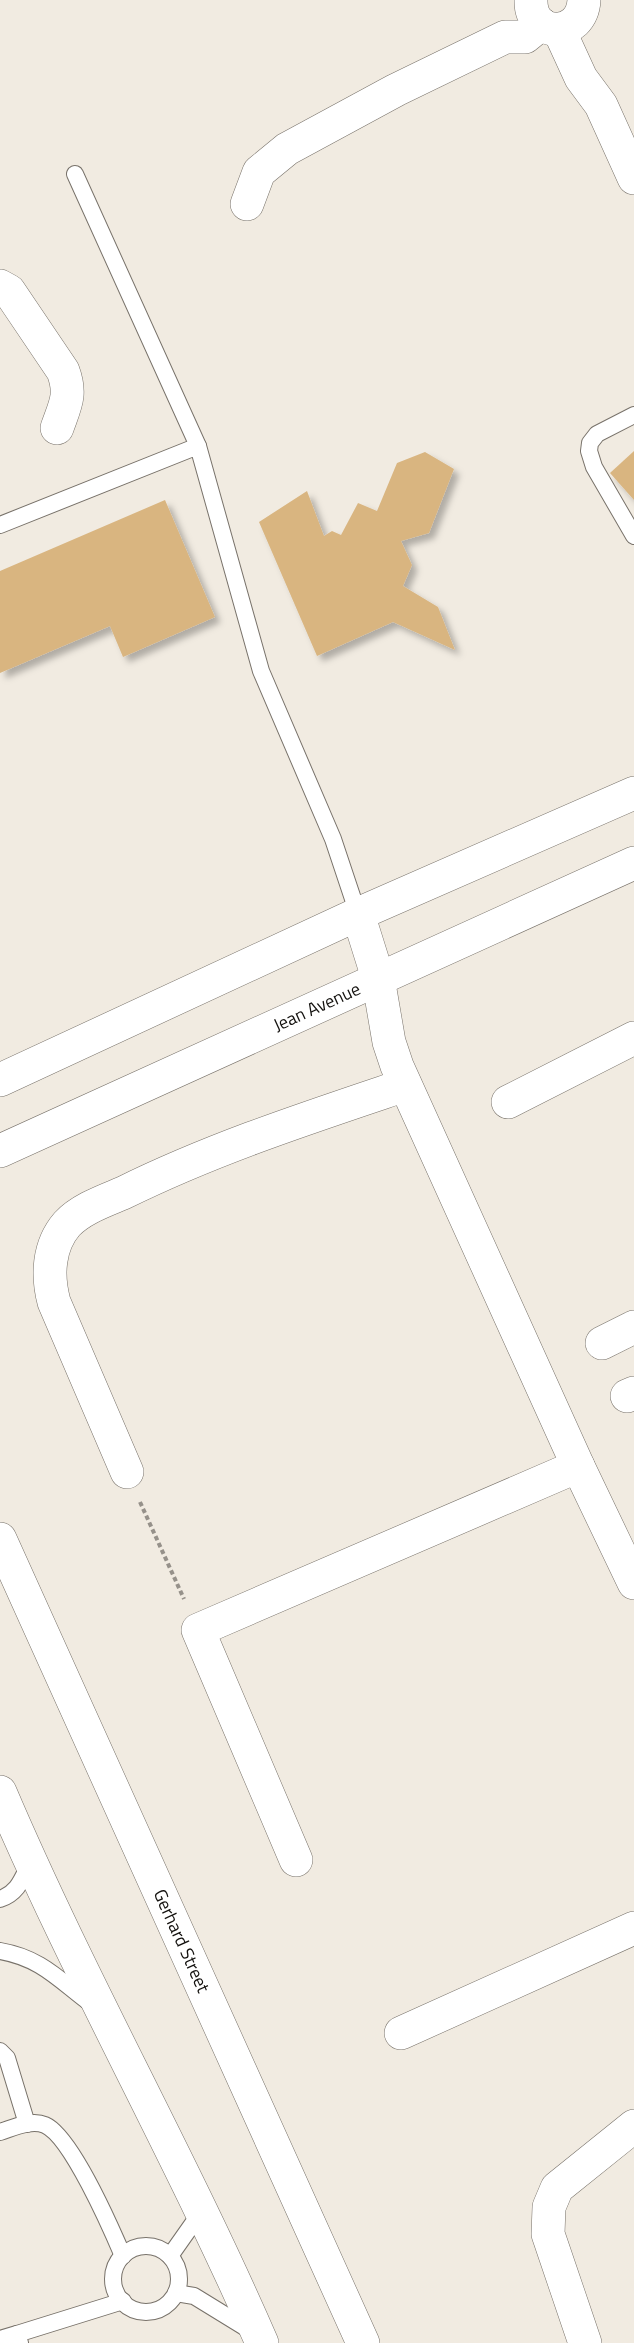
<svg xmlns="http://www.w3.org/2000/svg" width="634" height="2343" font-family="'Titillium Web',sans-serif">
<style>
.building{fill:#d9b580;filter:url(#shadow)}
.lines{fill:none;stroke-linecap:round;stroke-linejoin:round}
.service-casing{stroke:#78726a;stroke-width:18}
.minor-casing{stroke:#78726a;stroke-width:34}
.tertiary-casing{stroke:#78726a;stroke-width:34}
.secondary-casing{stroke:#78726a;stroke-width:34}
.path{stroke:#96918a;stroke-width:4;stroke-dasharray:4.5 3;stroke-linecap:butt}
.service{stroke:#fff;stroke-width:16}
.minor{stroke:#fff;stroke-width:33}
.tertiary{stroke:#fff;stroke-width:33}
.secondary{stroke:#fff;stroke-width:33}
.labels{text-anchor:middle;stroke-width:4.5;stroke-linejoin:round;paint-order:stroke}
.street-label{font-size:18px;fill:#13110e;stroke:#fff}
</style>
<defs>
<filter id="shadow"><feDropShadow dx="5.5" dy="5.5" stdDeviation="3" flood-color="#0004"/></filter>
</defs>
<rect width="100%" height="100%" fill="#f1ebe1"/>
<g class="building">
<path d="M634 451V500L610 473Z"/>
<path d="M425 452 454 469 429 533 401 541 412 565 403 586 438 607 455 650 393 622 317 656 259 522 307 491 324 536 332 531 341 535 358 503 377 511 397 463Z"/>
<path d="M165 500 215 617 123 657 110 626 0 673V571Z"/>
</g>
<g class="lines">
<defs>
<g id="service">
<path d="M75 174 198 446"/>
<path d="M634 415 597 434 590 443 589 451 594 467 634 536"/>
<path d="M0 525 198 446 261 671 333 839 358 914"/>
<path d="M0 1899C18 1893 22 1879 30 1863"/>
<path d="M0 1951C41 1958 59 1980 90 2003"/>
<path d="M0 2051 7 2058 27 2124"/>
<path d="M0 2132C13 2128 31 2119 45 2125 71 2136 111 2228 123 2256"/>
<circle cx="146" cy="2279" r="33"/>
<path d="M170 2256 201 2212"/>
<path d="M176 2293 194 2296 251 2331"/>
<path d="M0 2339 17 2334"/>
<path d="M20 2343 17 2334 123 2301"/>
</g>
<g id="minor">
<path d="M531 0C530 39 582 39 584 0"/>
<path d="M559 30 581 78 601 105 634 178"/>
<path d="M247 204 259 172 287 149 396 90 505 37H525L541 24"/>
<path d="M0 286 9 291 63 371C72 395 65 405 57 428"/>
<path d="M358 914 378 978 389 1042 397 1066 578 1466 634 1583"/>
<path d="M508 1102 634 1038"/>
<path d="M602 1343 634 1327"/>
<path d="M627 1396 634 1393"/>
<path d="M127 1472 54 1302C47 1276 48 1246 67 1224 81 1209 104 1201 123 1193 214 1148 310 1117 405 1085"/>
<path d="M296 1860 198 1630 578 1466"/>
<path d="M401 2033 634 1928"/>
<path d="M585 2343 548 2234 549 2207 557 2188 634 2126"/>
</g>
<g id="tertiary">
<path id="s1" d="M0 1539 363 2343"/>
<path d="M0 1792C80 1980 181 2157 262 2343"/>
</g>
<g id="secondary">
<path d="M0 1080 358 914 634 793"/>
<path id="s2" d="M0 1151 634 863"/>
</g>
</defs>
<use href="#service" class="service-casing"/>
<use href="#minor" class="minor-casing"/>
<use href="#tertiary" class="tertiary-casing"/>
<use href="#secondary" class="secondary-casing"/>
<path class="path" d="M140 1502 184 1599"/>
<use href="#service" class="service"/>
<use href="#minor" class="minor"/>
<use href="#tertiary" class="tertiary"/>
<use href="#secondary" class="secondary"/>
</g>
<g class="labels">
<g class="street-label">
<text dy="6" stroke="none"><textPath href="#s2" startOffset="348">Jean Avenue</textPath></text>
<text dy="6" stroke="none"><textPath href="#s1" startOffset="441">Gerhard Street</textPath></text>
</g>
</g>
</svg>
